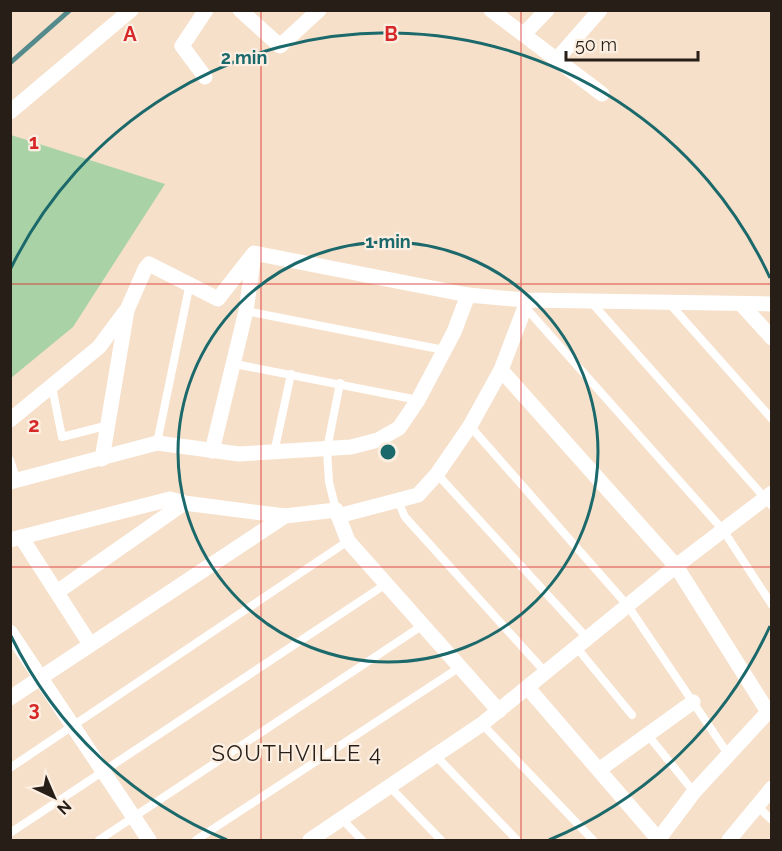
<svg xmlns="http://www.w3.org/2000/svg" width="782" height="851" font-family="Raleway,sans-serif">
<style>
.green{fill:#aad2a7}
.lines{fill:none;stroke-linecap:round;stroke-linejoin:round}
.stream{stroke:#548a8b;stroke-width:5}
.lane{stroke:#fff;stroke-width:8}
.street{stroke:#fff;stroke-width:15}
.grid{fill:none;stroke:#d62828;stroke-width:1.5;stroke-opacity:0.55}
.ring{fill:none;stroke:#1b696b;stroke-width:3}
.labels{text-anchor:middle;stroke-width:4.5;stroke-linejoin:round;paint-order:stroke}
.neighbourhood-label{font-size:22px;letter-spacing:1.5px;fill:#271f17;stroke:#fcefe2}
.grid-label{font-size:20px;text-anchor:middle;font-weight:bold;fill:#d62828;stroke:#fcefe2;stroke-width:4.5;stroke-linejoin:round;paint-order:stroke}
.centre{fill:#1b696b;stroke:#fcefe2;stroke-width:3}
.ring-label{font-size:18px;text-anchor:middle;font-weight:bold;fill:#1b696b;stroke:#fcefe2;stroke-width:4.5;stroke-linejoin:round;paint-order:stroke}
</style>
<rect width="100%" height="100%" fill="#f6e0ca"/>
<path class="green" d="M11 135 165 184 73 327 11 378Z"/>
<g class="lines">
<path class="stream" d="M10 63 70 10"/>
<g class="lane">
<path d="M592 303 772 506"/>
<path d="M669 303 772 419"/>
<path d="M525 307 723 530 772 605"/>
<path d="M246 311 444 350"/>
<path d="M235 364 418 400"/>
<path d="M52 387 62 437 109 425"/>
<path d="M470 426 628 606 728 754"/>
<path d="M157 443 190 283"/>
<path d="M274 453 291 374"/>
<path d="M10 460 17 481"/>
<path d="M437 474 588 639"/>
<path d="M398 501 405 517 546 673"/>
<path d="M336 510 329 482 327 449 340 383"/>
<path d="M577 648 632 715"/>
<path d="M482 724 593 840"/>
<path d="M647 734 694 792"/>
<path d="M436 756 517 840"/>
<path d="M10 768 348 541"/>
<path d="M390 787 441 840"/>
<path d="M757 806 772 820"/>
<path d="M342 819 362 840"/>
<path d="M10 833 386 584"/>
<path d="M99 840 423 625"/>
<path d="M196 840 460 667"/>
</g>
<g class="street">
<path d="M240 10 280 46 319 10"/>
<path d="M491 10 602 94"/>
<path d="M525 33 547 10"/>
<path d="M557 59 600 10"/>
<path d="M205 77 182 46 206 10"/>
<path d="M10 112 131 10"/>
<path d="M742 305 772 338"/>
<path d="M501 370 676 566 768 712 772 714"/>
<path d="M10 420 99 347 125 312"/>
<path d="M212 451 246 311 254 255"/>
<path d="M102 459 127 310 145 269 149 264 218 299 254 253 468 295 525 300 772 304"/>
<path d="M10 482 157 443 239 454 351 447 378 440 399 428 418 400 454 332 468 295"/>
<path d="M338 516 418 495 437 474 470 426 501 370 525 307V300"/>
<path d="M21 537 90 644"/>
<path d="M10 540 170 499 184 503 285 516"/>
<path d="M57 592 184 503"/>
<path d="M10 632 149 840"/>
<path d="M528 688 659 840"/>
<path d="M10 698 285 516 336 510 348 541 499 711"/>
<path d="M600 769 693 702"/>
<path d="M310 840 482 724 676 566 772 493"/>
<path d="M658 840 694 792 768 712"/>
<path d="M729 840 772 788"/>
</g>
</g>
<path class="grid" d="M261 10V840M521 10V840M10 284H772M10 567H772"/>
<g class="ring">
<circle cx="388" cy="452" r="210"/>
<path d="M770 626A420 420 0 0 1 549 840M227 840A420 420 0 0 1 11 636M11 268A420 420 0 0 1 770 278"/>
</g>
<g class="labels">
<g class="neighbourhood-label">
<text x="297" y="761">SOUTHVILLE 4</text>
</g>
</g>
<g class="grid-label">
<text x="130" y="41">A</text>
<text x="391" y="41">B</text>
<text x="34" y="149">1</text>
<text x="34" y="432">2</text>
<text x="34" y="716">3</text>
</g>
<circle cx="388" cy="452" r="9" class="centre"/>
<g class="ring-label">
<text x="244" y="64">2 min</text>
<text x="388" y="248">1 min</text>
</g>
<rect width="782" height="851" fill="none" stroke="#271f17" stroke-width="24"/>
<g transform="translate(54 797) rotate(136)" stroke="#fcefe2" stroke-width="4.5" paint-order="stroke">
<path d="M0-4.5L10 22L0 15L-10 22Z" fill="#271f17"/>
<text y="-9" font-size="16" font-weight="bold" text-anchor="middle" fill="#271f17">N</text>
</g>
<path d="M566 51v9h132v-9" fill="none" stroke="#271f17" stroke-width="3"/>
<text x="575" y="51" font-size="18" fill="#271f17" stroke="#fcefe2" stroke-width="4.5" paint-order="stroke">50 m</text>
</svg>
